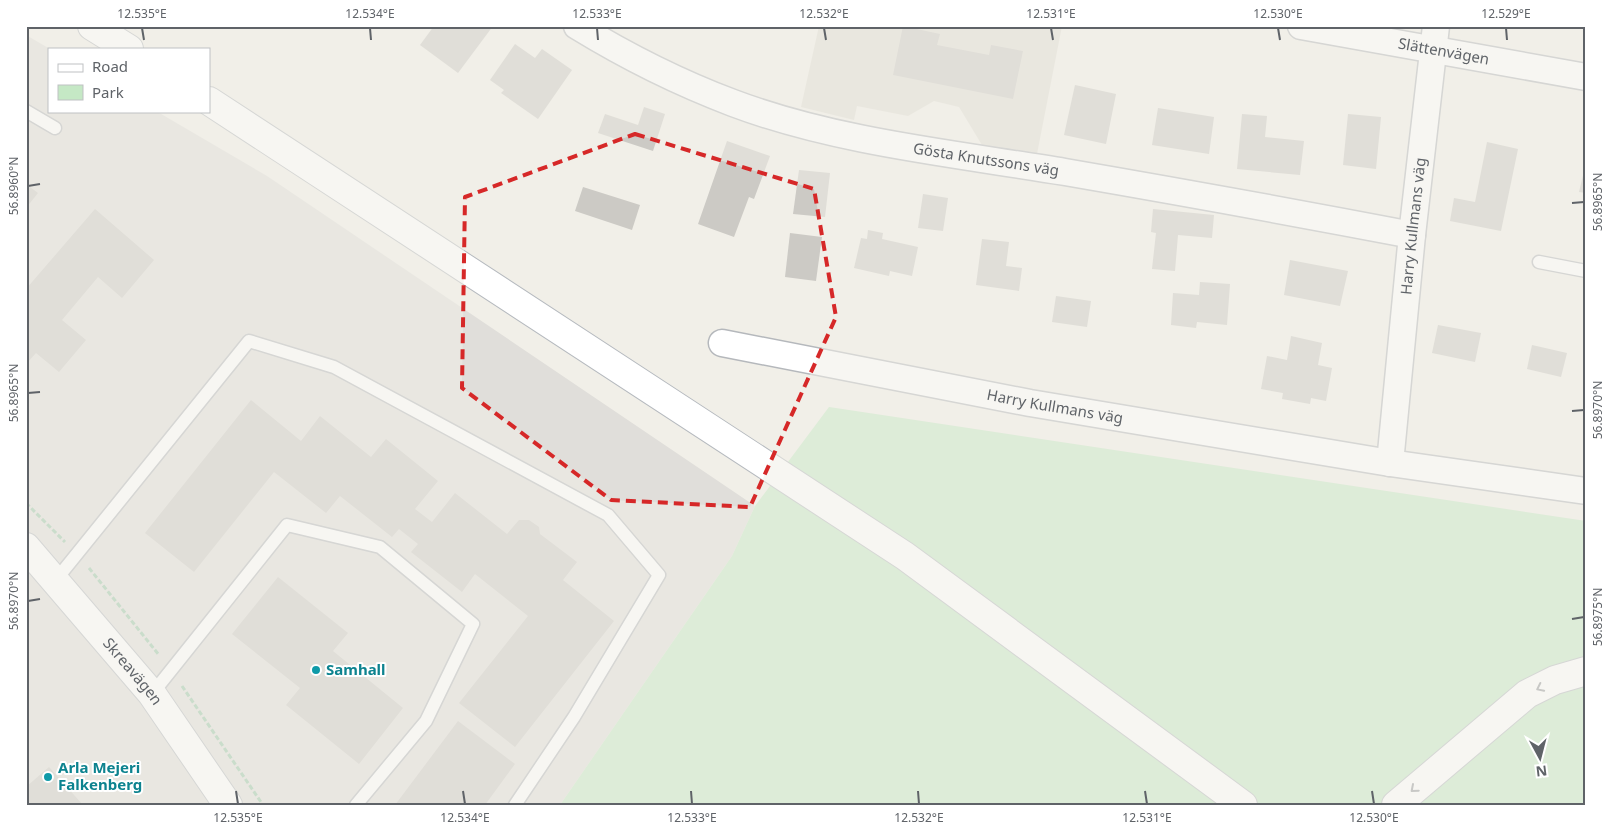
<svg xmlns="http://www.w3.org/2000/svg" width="1612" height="831" font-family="'Noto Sans',sans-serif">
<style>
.industrial{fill:#e0deda}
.education{fill:#e1ded6}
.green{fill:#c5e8c5}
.building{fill:#cccac5}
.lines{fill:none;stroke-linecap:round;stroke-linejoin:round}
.lane-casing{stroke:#b5b8bc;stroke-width:15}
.street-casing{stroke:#b5b8bc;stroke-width:29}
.secondary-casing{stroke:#b6babf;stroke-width:30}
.path{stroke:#9cc7a9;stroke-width:3;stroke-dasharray:5 2.5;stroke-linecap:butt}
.lane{stroke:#fff;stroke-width:12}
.street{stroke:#fff;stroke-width:26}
.secondary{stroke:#fff;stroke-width:28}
.oneway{stroke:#979a9d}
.marked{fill:none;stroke:#d62828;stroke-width:4;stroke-dasharray:10 6;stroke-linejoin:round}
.ticks{fill:none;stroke:#5f6368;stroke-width:2}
.culture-dot{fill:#0f9aa8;stroke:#fff;stroke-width:2}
.labels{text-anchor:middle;stroke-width:4;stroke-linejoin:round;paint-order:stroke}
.street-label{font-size:15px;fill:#5f6368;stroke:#fff}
.culture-label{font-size:15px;font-weight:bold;fill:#0d838f;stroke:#fff;text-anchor:start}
.neatline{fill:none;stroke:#5f6368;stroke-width:2}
.ticks-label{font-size:12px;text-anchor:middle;fill:#5f6368}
</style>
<rect width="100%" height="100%" fill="#f1efe8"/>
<path class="industrial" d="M26 35 50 49 49 111H156L267 176 755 506 732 556 560 805H26Z"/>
<path class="education" d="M819 26H1062L1036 159 985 150 959 107 934 101 908 116 857 106 854 120 801 107Z"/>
<path class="green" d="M829 407 1586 521V805H560L732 556 755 506Z"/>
<g class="building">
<path d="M434 26H493L458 73 420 45Z"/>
<path d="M903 26 940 34 937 45 989 55 991 45 1023 51 1013 99 893 75Z"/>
<path d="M515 44 535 58 542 49 572 70 538 119 501 93 504 90 490 80Z"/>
<path d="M1075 85 1116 94 1106 144 1064 135Z"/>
<path d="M644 107 665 114 653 151 598 133 605 114 638 125Z"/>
<path d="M1158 108 1214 117 1209 154 1152 145Z"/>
<path d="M1242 114 1267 116 1265 137 1304 141 1300 175 1237 169Z"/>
<path d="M1348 114 1381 117 1376 169 1343 165Z"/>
<path d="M727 141 770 156 754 199 749 197 734 237 698 224Z"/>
<path d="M1487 142 1518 149 1501 231 1450 221 1454 198 1475 202Z"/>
<path d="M1586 163V193L1579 192Z"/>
<path d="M799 170 830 173 825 217 793 214Z"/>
<path d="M26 184 38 193 26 208Z"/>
<path d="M583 187 640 205 632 230 575 211Z"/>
<path d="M923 194 948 198 943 231 918 228Z"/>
<path d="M95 209 154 260 122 298 98 277 62 320 86 340 59 372 36 353 26 364V289Z"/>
<path d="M1153 209 1214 215 1212 238 1178 235 1175 271 1152 269 1156 233 1151 232Z"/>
<path d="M868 230 883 233 882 239 918 247 912 276 890 271 889 276 854 268 861 238 867 239Z"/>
<path d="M790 233 822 237 816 281 785 277Z"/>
<path d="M982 239 1009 242 1006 266 1022 268 1019 291 976 285Z"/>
<path d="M1290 260 1348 271 1340 306 1284 295Z"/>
<path d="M1200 282 1230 284 1227 325 1197 322 1196 328 1171 325 1173 293 1199 295Z"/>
<path d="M1056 296 1091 301 1087 327 1052 322Z"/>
<path d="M1438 325 1481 333 1475 362 1432 353Z"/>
<path d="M1291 336 1322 343 1318 365 1332 368 1326 401 1311 398 1310 404 1282 399 1283 393 1261 389 1267 356 1287 360Z"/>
<path d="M1532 345 1567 353 1561 377 1527 369Z"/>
<path d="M251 400 301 441 320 416 371 457 386 439 438 481 415 509 432 522 455 493 507 534 519 520H529L539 527 540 534 577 562 563 580 614 621 515 747 459 703 528 616 475 574 462 592 411 552 418 544 399 529 392 537 340 496 326 513 274 472 194 572 145 533Z"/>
<path d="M278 577 348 633 333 651 403 708 359 764 286 705 300 688 232 634Z"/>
<path d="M458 721 515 764 485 805H395Z"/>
<path d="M49 767 83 805H26V787Z"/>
</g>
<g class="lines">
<defs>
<g id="lane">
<path d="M26 111 55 128"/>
<path d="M1539 262 1586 271"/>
<path d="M55 581 249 341 334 367 608 515 659 575 574 717 515 805"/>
<path d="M152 694 287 525 380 547 473 624 426 721 356 805"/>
</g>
<g id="street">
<path id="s1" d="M577 26C626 56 680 83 733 103 836 142 957 154 1065 172 1181 192 1297 213 1412 235"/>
<path id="s2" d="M1301 26 1586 77"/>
<path id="s3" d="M722 343 1030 403 1390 463 1586 491"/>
<path id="s4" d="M1390 463 1412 235 1436 26"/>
</g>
<g id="secondary">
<path d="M92 26 129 49"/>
<path d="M209 101 905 556 1243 805"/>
<path id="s5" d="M26 547 152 694 228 805"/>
<path d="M1396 805 1527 694 1555 680 1586 671"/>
</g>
</defs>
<use href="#lane" class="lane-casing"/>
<use href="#street" class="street-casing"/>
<use href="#secondary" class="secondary-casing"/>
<g class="path">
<path d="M26 503 65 542"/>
<path d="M89 568 159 655"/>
<path d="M182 686 263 805"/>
</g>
<use href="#lane" class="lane"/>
<use href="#street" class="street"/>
<use href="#secondary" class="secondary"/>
</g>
<defs><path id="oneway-chevron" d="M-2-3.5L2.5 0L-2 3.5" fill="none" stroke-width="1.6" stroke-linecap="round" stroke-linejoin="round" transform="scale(1.25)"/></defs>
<g class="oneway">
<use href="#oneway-chevron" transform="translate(1540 688) rotate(154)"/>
<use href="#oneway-chevron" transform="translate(1414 789) rotate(139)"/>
</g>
<path d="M0 0H1612V831H0ZM635 134 814 189 836 317 750 507 611 500 462 388 465 197Z" fill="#f1efe8" fill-opacity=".55" fill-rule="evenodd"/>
<path class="marked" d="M635 134 814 189 836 317 750 507 611 500 462 388 465 197Z"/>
<path class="ticks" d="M142 28 144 40M370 28 371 40M597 28 598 40M824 28 826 40M1051 28 1053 40M1278 28 1280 40M1506 28 1507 40M28 186 40 184M1572 203 1584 202M28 393 40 392M1572 411 1584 410M28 601 40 599M1572 619 1584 617M236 791 238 804M463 791 465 804M691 791 692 804M918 791 919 804M1145 791 1147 804M1372 791 1374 804"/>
<g class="culture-dot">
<circle cx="316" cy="670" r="5"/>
<circle cx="48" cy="777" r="5"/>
</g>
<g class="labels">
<g class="street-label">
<text dy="5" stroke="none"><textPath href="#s2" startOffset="145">Slättenvägen</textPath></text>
<text dy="5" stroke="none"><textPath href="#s1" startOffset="434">Gösta Knutssons väg</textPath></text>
<text dy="5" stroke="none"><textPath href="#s4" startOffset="238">Harry Kullmans väg</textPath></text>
<text dy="5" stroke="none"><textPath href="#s3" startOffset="339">Harry Kullmans väg</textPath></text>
<text dy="5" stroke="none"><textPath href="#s5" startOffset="164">Skreavägen</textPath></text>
</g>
<g class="culture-label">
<text x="326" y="675">Samhall</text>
<text x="58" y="773">Arla Mejeri<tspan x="58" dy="17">Falkenberg</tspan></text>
</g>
</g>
<rect width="1612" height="831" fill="none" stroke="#ffffff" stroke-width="55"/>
<rect x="48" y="48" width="162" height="65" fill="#ffffff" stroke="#bfc1c3"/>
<rect x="58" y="64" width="25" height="8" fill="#ffffff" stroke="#bfc1c3"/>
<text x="92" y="72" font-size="15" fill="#5f6368">Road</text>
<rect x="58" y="85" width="25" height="15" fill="#c5e8c5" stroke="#bfc1c3"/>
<text x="92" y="98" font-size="15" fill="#5f6368">Park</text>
<g transform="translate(1540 758) rotate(173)" stroke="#ffffff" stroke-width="4" paint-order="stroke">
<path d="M0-4L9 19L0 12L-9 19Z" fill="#5f6368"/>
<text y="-8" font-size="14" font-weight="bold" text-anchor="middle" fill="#5f6368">N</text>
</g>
<rect x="28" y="28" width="1556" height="776" class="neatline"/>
<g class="ticks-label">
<text x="142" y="18">12.535°E</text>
<text x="370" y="18">12.534°E</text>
<text x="597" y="18">12.533°E</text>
<text x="824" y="18">12.532°E</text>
<text x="1051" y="18">12.531°E</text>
<text x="1278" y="18">12.530°E</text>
<text x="1506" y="18">12.529°E</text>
<text transform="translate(14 186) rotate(-90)" y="4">56.8960°N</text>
<text transform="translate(1598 202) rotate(-90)" y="4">56.8965°N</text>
<text transform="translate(14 393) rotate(-90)" y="4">56.8965°N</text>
<text transform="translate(1598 410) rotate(-90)" y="4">56.8970°N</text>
<text transform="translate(14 601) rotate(-90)" y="4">56.8970°N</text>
<text transform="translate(1598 617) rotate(-90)" y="4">56.8975°N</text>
<text x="238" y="822">12.535°E</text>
<text x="465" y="822">12.534°E</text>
<text x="692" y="822">12.533°E</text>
<text x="919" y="822">12.532°E</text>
<text x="1147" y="822">12.531°E</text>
<text x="1374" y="822">12.530°E</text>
</g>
</svg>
